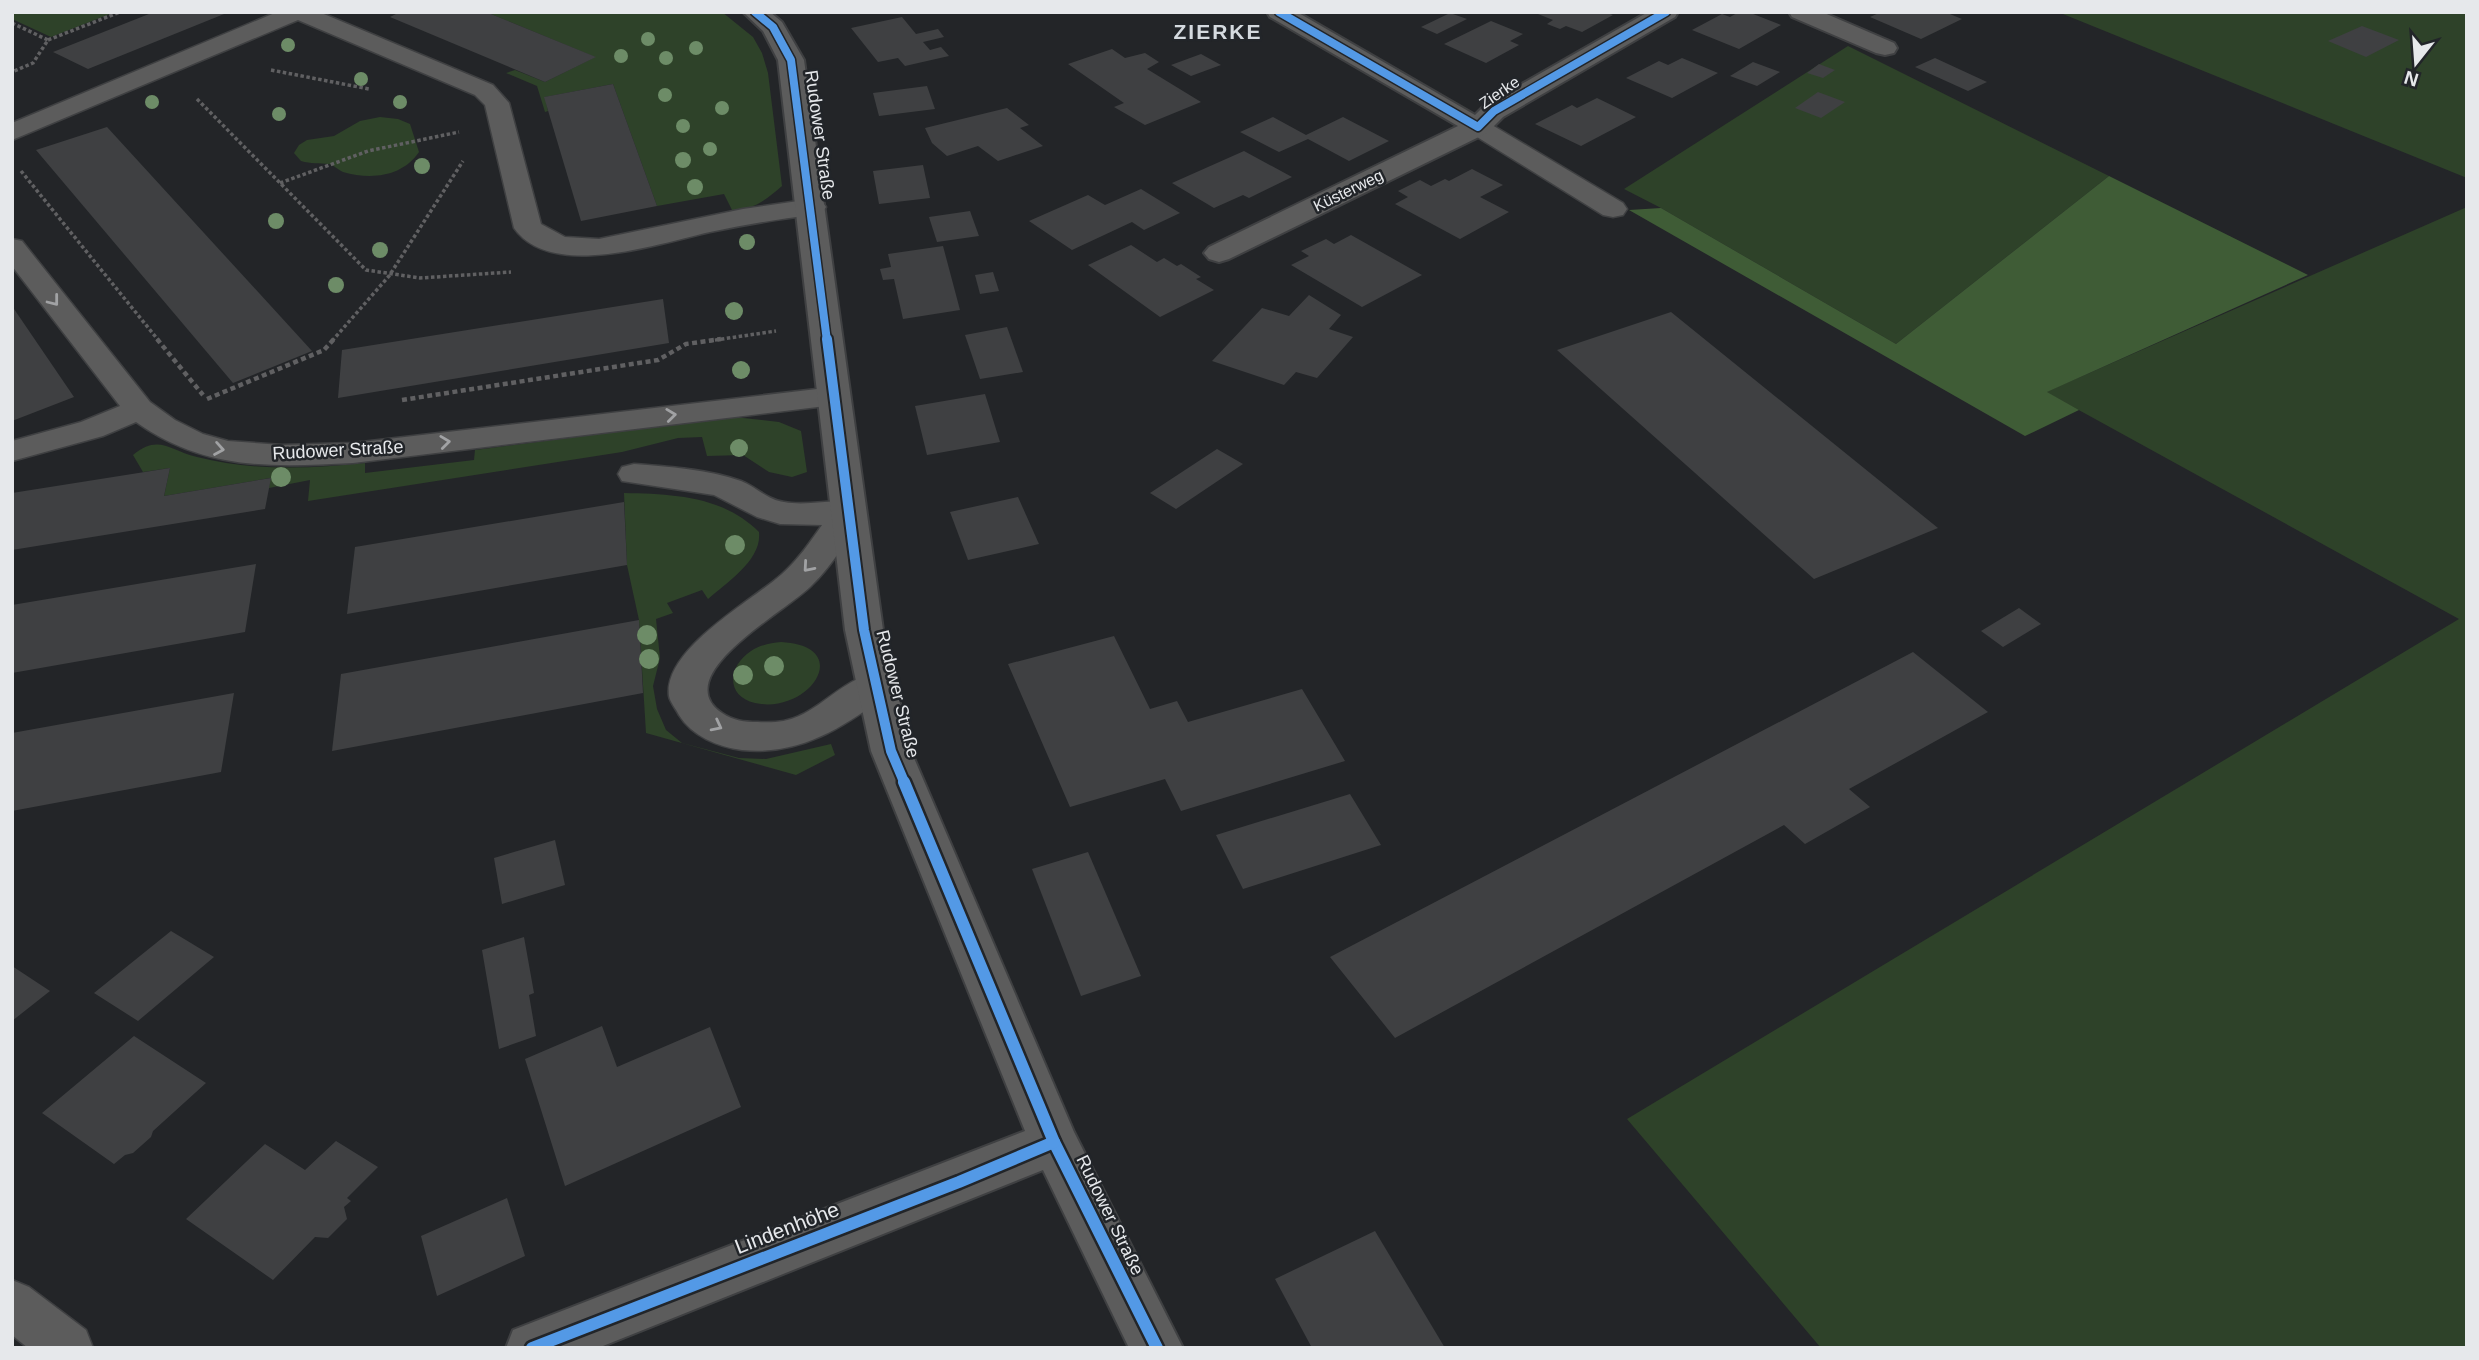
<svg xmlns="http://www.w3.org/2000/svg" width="2479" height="1360" font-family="Helvetica,sans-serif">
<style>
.green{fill:#2e4229}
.forest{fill:#3f5c36}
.building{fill:#3f4042}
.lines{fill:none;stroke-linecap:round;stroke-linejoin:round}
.service-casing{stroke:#3f4042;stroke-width:3}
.minor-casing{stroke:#3f4042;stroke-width:4}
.path-far1{stroke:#606062;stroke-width:3.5;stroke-dasharray:3.5 2.5;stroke-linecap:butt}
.path{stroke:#606062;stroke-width:4.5;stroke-dasharray:5 3.5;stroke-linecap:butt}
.service{fill:#5c5c5c;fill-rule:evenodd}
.minor{fill:#5c5c5c;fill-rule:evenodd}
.cycleway-far2-casing{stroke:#222529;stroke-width:11}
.cycleway-far1-casing{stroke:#222529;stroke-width:14}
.cycleway-casing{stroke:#222529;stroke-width:17}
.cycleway-far2{stroke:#5399e6;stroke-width:8}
.cycleway-far1{stroke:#5399e6;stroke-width:10}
.cycleway{stroke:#5399e6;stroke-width:12}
.tree{fill:#6d8c67}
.oneway{stroke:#a1a2a4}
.labels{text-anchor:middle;stroke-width:5;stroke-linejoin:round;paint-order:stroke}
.far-street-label{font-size:16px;fill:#e6e8eb;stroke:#222529}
.street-label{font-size:18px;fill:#e6e8eb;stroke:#222529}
.far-district-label{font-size:21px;font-weight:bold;letter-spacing:2px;fill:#d5dadf;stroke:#222529}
.near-street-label{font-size:21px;fill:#e6e8eb;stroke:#222529}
</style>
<rect width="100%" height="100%" fill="#232528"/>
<g class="green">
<path d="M12 12H115L51 37 12 19Z"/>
<path d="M486 12H722L753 37 762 53 768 73 782 186C766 200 755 208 733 212L724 194 657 206 613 84 545 97 548 111 545 112 537 86 506 73 515 70 545 82 595 57Z"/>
<path d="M2058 12H2467V178Z"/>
<path d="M1848 46 2109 176 1896 344 1661 208 1624 189Z"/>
<path d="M380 117 398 119 410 124 419 152C402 177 371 180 343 172 338 170 334 165 329 164 319 163 311 164 301 161L294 153 299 145 307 140 334 136 360 121Z"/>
<path d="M2467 207V1348H1821L1627 1119 2459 619 2046 392Z"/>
<path d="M734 417 779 422 801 431 807 472 792 477 769 472 743 455 707 456 702 437 678 438 622 452 308 501 310 480 269 488 270 478 164 496 170 468 143 472 133 455C159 434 168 450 197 457 251 471 310 469 365 463V473L474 460 475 450Z"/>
<path d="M624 493C673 494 723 496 759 532 762 560 727 582 708 599L702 590 667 603 673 613 656 619 660 658 653 686 657 709 666 730 682 743 739 758 766 759 831 744 835 755 796 775 646 733 639 620 627 565Z"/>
<path d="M781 642C856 646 809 715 755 703 725 696 728 666 751 651 760 645 771 643 781 642Z"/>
</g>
<path class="forest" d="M2109 176 2308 275 2047 392 2079 410 2025 436 1629 210 1661 208 1896 344Z"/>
<g class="building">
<path d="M154 12H229L88 69 53 52Z"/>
<path d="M400 12H486L596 57 545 82 390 17Z"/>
<path d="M1533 12H1604L1613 15 1582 32 1566 26 1560 29 1547 24 1553 20Z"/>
<path d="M1739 12H1748L1781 25 1739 49 1692 30 1722 14 1730 17Z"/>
<path d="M1881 12H1945L1962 19 1921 39 1870 17Z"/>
<path d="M1450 13 1467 19 1437 34 1421 27Z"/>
<path d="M902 17 916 34 938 29 944 37 923 42 930 50 941 47 949 56 905 66 898 58 878 62 851 28Z"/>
<path d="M1491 21 1523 34 1510 41 1519 45 1486 63 1444 44Z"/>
<path d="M2362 26 2399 40 2366 57 2328 41Z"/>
<path d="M1112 49 1125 58 1145 53 1159 62 1147 69 1201 102 1145 125 1114 107 1124 103 1068 64Z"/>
<path d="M1201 54 1221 65 1191 76 1171 65Z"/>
<path d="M1682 58 1718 73 1672 98 1626 78 1659 61 1668 65Z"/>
<path d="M1935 58 1987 82 1968 91 1915 67Z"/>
<path d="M1753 62 1780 72 1757 86 1730 76Z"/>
<path d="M1819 64 1835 70 1823 78 1807 73Z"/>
<path d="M613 84 657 206 581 221 544 97Z"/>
<path d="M927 86 935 109 879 116 873 93Z"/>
<path d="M1818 92 1845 102 1821 118 1795 108Z"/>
<path d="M1597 98 1636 117 1581 146 1535 124 1572 105 1577 108Z"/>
<path d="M1007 108 1029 125 1020 128 1043 146 998 161 978 146 947 156 932 143 925 128Z"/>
<path d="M1273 117 1306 135 1343 117 1389 141 1349 161 1308 139 1279 152 1240 132Z"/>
<path d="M107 127 312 351 233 383 36 150Z"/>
<path d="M1244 151 1292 177 1249 198 1243 195 1214 208 1172 183Z"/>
<path d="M923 165 930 198 879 204 873 171Z"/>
<path d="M1472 169 1503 185 1480 197 1509 212 1460 239 1395 204 1408 197 1398 191 1420 180 1431 186 1445 179 1449 181Z"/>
<path d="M1141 189 1180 213 1144 230 1132 222 1072 250 1029 221 1088 195 1105 205Z"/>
<path d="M970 211 979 236 937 242 929 217Z"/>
<path d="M1351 235 1422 275 1362 307 1291 265 1309 256 1301 251 1326 239 1334 244Z"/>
<path d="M1131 245 1157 262 1164 258 1177 266 1181 264 1201 277 1196 279 1214 290 1160 317 1088 265Z"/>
<path d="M943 246 960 310 903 319 894 279 883 280 880 269 891 267 888 254Z"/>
<path d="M993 272 999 291 980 294 975 275Z"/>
<path d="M1309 295 1341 315 1329 329 1353 337 1317 378 1296 372 1284 385 1212 361 1262 308 1289 316Z"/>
<path d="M663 299 669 343 338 398 342 350Z"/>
<path d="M12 306 74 397 12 421Z"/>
<path d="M1671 312 1938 528 1814 579 1557 350Z"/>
<path d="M1007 327 1023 372 980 379 965 335Z"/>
<path d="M985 394 1000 442 927 455 915 406Z"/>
<path d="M1217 449 1243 464 1176 509 1150 493Z"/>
<path d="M170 468 164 496 271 478 265 509 12 550V493Z"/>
<path d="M1018 497 1039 544 968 560 950 512Z"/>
<path d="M624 502 627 565 347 614 355 547Z"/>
<path d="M256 564 245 632 12 673V605Z"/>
<path d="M2019 608 2041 624 2003 647 1981 631Z"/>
<path d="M639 620 643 693 332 751 341 674Z"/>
<path d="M1114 636 1150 709 1177 701 1188 722 1302 689 1345 761 1181 811 1165 779 1070 807 1008 664Z"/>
<path d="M1913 652 1988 712 1849 789 1870 807 1805 844 1784 825 1395 1038 1330 957Z"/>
<path d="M234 693 221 772 12 811V733Z"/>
<path d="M1350 794 1381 845 1243 889 1216 835Z"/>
<path d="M555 840 565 885 502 904 494 858Z"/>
<path d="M1088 852 1141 976 1081 996 1032 869Z"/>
<path d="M171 931 214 957 138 1021 94 993Z"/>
<path d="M524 937 534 993 529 995 536 1036 499 1049 482 950Z"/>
<path d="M12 966 50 991 12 1021Z"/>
<path d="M602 1026 617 1067 710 1027 741 1107 565 1186 525 1059Z"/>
<path d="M134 1036 206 1083 153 1131 151 1137 133 1153 125 1155 114 1164 42 1113Z"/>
<path d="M336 1141 378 1167 347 1198 351 1201 344 1207 347 1219 328 1238 315 1237 273 1280 186 1219 265 1144 305 1170Z"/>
<path d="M507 1198 525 1256 437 1296 421 1236Z"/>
<path d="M1375 1231 1445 1348H1312L1275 1279Z"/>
</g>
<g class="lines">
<defs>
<g id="service">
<path d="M277 12H319L493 85 509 103 541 224 565 237 599 239 743 209 812 199 822 201 826 207 822 213 812 215C778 219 744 225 710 232 660 243 551 281 514 228L485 105 475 95 298 20 12 140V123Z"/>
<path d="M1478 119 1487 122 1623 203 1627 209 1623 215 1613 217 1603 215 1469 132 1465 127 1469 122Z"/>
<path d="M12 239 22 241 150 402 175 420 203 434 228 441 282 445 353 443 834 387 845 389 849 396 845 403 834 405 353 463C272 467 205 471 136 422L103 436 12 461V441L81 422 120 406 12 266Z"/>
<path d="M634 464C670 467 707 469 741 481 756 487 768 500 784 502 810 507 835 497 860 503L865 511C849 536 834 564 812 585 789 610 666 675 722 713 734 721 744 722 758 722 772 723 786 722 799 716 828 704 856 666 888 676L893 685 888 694C844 727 800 756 742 750 718 747 692 736 679 715 676 709 670 702 669 696 663 649 752 601 782 574 798 560 810 542 822 525L780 524 757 517 714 495 622 481 618 474 622 467Z"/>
<path d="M12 1280 29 1287 86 1330 93 1348H28L12 1335Z"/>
</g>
<g id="minor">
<path d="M743 12H770L782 22 804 60 883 630 911 751 1074 1132 1183 1348H1129L1043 1170 598 1348H506L513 1330 1025 1131 871 751 845 630 778 60 763 31Z"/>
<path d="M1267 12H1297L1475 115 1485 105 1648 12H1678L1675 17 1503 117 1487 133 1229 259 1219 262 1209 259 1204 253 1209 247 1458 126 1270 17Z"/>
<path d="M1789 12H1822L1894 43 1897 48 1894 53 1885 55 1876 53 1792 17Z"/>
</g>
</defs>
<use href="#service" class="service-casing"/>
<use href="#minor" class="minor-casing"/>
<g class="path-far1">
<path d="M12 23 48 40 33 63 12 72"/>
<path d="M48 40 120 12"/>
<path d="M271 70 369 89"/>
<path d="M197 99 366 270 420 278 511 272"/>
<path d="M21 171 159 341"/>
<path d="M280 183 368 151 459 132"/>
<path d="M332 341 389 276 463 161"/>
<path d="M709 341 776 331"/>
</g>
<g class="path">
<path d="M157 339 203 395"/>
<path d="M207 399 324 350 334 339"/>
<path d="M402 400 658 360 686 344 721 339"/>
</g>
<use href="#service" class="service"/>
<use href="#minor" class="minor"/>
<defs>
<g id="cycleway-far2">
<path d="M755 12 773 27 791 60 827 341"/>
<path d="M1279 12 1478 127 1494 111 1666 12"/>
</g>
<path id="cycleway-far1" d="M827 339 864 630 891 751 905 784"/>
<g id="cycleway">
<path d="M904 782 1054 1142 1157 1348"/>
<path d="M532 1348 959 1182 1054 1142"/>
</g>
</defs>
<use href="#cycleway-far2" class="cycleway-far2-casing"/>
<use href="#cycleway-far1" class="cycleway-far1-casing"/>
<use href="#cycleway" class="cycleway-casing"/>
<use href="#cycleway-far2" class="cycleway-far2"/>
<use href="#cycleway-far1" class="cycleway-far1"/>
<use href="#cycleway" class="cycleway"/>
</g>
<g class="tree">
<circle cx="648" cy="39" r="7"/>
<circle cx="288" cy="45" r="7"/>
<circle cx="696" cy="48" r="7"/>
<circle cx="621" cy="56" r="7"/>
<circle cx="666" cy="58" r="7"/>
<circle cx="361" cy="79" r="7"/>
<circle cx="665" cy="95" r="7"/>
<circle cx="152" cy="102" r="7"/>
<circle cx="400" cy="102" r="7"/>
<circle cx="722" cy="108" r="7"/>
<circle cx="279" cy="114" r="7"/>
<circle cx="683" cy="126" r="7"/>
<circle cx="710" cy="149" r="7"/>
<circle cx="683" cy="160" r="8"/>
<circle cx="422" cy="166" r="8"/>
<circle cx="695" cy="187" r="8"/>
<circle cx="276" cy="221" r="8"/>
<circle cx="747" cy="242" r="8"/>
<circle cx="380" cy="250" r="8"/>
<circle cx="336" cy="285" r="8"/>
<circle cx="734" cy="311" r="9"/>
<circle cx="741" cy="370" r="9"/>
<circle cx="739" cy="448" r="9"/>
<circle cx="281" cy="477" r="10"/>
<circle cx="735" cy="545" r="10"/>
<circle cx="647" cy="635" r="10"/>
<circle cx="649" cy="659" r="10"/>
<circle cx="774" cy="666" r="10"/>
<circle cx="743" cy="675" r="10"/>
</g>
<defs><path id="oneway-chevron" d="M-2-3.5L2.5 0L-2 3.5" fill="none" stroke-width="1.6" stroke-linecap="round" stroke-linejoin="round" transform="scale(1.75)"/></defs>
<g class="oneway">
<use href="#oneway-chevron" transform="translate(54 301) rotate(52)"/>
<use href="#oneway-chevron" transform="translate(671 415) rotate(-7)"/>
<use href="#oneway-chevron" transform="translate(445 442) rotate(-7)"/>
<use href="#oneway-chevron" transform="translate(219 449) rotate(10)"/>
<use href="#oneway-chevron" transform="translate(808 567) rotate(131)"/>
<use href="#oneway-chevron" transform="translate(717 726) rotate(27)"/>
</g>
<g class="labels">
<g class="far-street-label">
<text transform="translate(1499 92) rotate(-34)" y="6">Zierke</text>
<text transform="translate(1348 190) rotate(-26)" y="6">Küsterweg</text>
</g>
<g class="street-label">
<text transform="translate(820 135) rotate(82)" y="6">Rudower Straße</text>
<text transform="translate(338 450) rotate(-3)" y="6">Rudower Straße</text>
<text transform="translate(898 694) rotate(76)" y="6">Rudower Straße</text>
<text transform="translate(1110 1215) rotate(64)" y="6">Rudower Straße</text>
</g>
<g class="far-district-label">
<text x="1218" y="39">ZIERKE</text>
</g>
<g class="near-street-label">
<text transform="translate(787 1228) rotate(-21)" y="7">Lindenhöhe</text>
</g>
</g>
<rect width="2479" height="1360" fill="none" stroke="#e6e8eb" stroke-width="28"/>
<g transform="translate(2416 63) rotate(197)" stroke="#222529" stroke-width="5" paint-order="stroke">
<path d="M0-5L12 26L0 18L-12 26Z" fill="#e6e8eb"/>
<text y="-10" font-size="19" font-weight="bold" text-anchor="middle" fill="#e6e8eb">N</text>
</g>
</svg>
